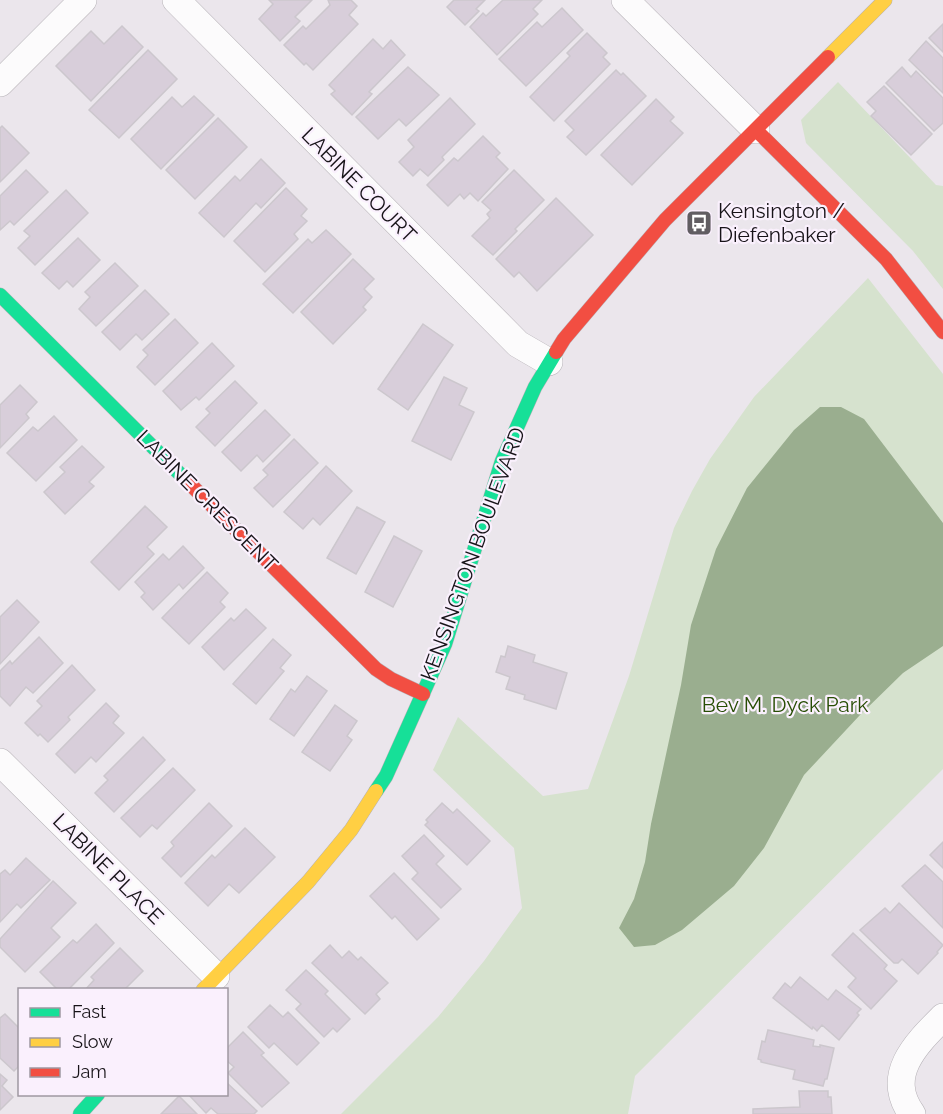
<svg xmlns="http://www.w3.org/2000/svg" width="943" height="1114" font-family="Raleway,sans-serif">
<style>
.green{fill:#d6e2ce}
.water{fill:#9aae8f}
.building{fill:#d8ceda;stroke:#ccc7cd;stroke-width:1.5}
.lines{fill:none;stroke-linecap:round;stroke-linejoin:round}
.street-casing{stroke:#b6b2b7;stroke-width:28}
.fast-casing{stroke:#b6b2b7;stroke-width:15}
.slow-casing{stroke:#b6b2b7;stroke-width:15}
.jam-casing{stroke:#b6b2b7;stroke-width:15}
.street{stroke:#fcfbfc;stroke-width:27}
.fast{stroke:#16e098;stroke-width:14}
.slow{stroke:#ffcf43;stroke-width:14}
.jam{stroke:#f24e42;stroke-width:14}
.labels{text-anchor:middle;stroke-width:4.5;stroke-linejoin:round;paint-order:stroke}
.street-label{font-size:21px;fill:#171318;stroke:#faf0fd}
.poi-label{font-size:21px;fill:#171318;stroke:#faf0fd;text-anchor:start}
.park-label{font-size:21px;fill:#274d04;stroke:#faf0fd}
</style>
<rect width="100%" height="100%" fill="#ebe6ec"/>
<g class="green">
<path d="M838 82 936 185 943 186V289L913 251 806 143 801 120Z"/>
<path d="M868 278 943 374V769L635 1076 628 1114H341L438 1017 484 961 522 908 514 848 433 770 458 717 543 796 588 789 629 676 674 528 692 491 710 459 754 397Z"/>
</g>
<path class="water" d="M820 407H841L864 419 943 523V646L903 673 860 715 804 775 764 848 734 886 682 930 655 945 634 947 619 928 634 899 645 862 651 824 681 685 691 625 716 549 747 488 794 430Z"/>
<g class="building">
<path d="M269 0H312L295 17 300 21 280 41 259 19 273 4Z"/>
<path d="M328 0H351L357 6 349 15 358 24 313 70 306 63 304 65 284 45 303 26 306 29 330 5Z"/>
<path d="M454 0H485L476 9 479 11 465 25 447 7Z"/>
<path d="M503 0H542L533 9 538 14 497 55 470 27 483 13 486 16Z"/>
<path d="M562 8 583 30 526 86 499 59 537 22 542 27Z"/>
<path d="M943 24V52L929 38Z"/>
<path d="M122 26 143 47 91 101 56 66 91 31 104 44Z"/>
<path d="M587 33 607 53 603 57 610 64 554 121 530 97 570 56 567 53Z"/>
<path d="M373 39 383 49 391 40 405 55 369 92 372 94 352 115 331 94 335 91 329 85Z"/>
<path d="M926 41 943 58V93L909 60Z"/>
<path d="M148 50 177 79 119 138 89 110Z"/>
<path d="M408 67 439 95 406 126 399 119 378 139 356 117Z"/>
<path d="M902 67 911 77 916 71 943 98V123L934 131 886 83Z"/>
<path d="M616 70 621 75 623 73 646 96 586 155 567 137 574 130 565 121Z"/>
<path d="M884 86 932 134 911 155 871 116 876 111 867 102Z"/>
<path d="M194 96 214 115 161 169 131 139 172 97 182 107Z"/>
<path d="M450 98 475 124 442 157 444 160 428 176 420 169 413 176 399 162 414 147 408 140Z"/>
<path d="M656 99 674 117 670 121 683 133 632 185 601 155Z"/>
<path d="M218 118 247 147 195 199 166 170Z"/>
<path d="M2 126 29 153 0 182V128Z"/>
<path d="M483 136 500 153 496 157 508 169 478 201 470 193 464 199 460 194 448 206 427 185 454 158 458 161Z"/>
<path d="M261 159 285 183 261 208 256 203 224 237 199 213 235 176 240 181Z"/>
<path d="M26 170 48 192 14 225 10 221 0 230V196Z"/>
<path d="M514 170 544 200 515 229 517 231 493 255 472 236 490 218 487 214 491 210 482 202Z"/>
<path d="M286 188 307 209 301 216 307 221 294 234 298 239 265 272 234 241Z"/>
<path d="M66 190 88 213 35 265 18 248 30 236 24 231Z"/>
<path d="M556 198 593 235 537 291 519 272 514 277 496 259Z"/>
<path d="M326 230 351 254 293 313 263 284 308 239 312 243Z"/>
<path d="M78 238 100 260 73 287 67 281 59 289 42 273Z"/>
<path d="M353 259 374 279 364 289 372 297 363 307 366 310 333 344 301 312Z"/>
<path d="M115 263 138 286 96 326 79 309 90 297 85 292Z"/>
<path d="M145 290 169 314 142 340 136 334 120 350 102 332Z"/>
<path d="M175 319 198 343 155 385 137 367 148 355 143 350Z"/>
<path d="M423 324 453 345 408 410 378 389Z"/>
<path d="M212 343 234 366 199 400 196 397 181 410 163 391Z"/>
<path d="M444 377 467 388 459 405 474 412 451 460 412 441Z"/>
<path d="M235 381 257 403 215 446 196 427 210 413 206 409Z"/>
<path d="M20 385 37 402 26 414 29 418 0 448V405Z"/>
<path d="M265 410 290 435 263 462 257 455 241 471 222 452Z"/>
<path d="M54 416 77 440 36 481 7 453 33 427 38 431Z"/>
<path d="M294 439 318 463 273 507 254 488 268 475 263 470Z"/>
<path d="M82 446 104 467 89 482 94 486 65 514 44 492 65 472 60 467Z"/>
<path d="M326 466 352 491 320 525 313 518 303 529 284 512Z"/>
<path d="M145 506 167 527 147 547 154 554 119 590 91 562Z"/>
<path d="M357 507 385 522 356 574 327 558Z"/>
<path d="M394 536 422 551 393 607 365 592Z"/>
<path d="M183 546 204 568 183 589 179 584 153 610 141 597 145 593 135 582 163 554 169 560Z"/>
<path d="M207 572 228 593 220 602 225 607 189 644 162 618Z"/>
<path d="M17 600 39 622 0 664V617Z"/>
<path d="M246 609 266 628 224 670 202 647 231 618 234 621Z"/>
<path d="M39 637 63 663 33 693 26 687 10 706 0 696V671L10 661 12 664Z"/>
<path d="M273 639 291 655 280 668 284 671 256 704 233 684Z"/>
<path d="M508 646 535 655 533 662 567 673 556 709 524 699 525 695 506 689 510 677 496 672 501 656 505 657Z"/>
<path d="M72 665 95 690 68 717 70 720 48 742 40 734 38 736 25 723 42 706 37 701Z"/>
<path d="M307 676 327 691 294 736 270 719 291 689 295 692Z"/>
<path d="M106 703 119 716 113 723 124 733 96 762 91 757 75 773 56 754Z"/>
<path d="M335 705 357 721 347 736 352 740 330 771 302 752Z"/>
<path d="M143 737 165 760 114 812 95 793 108 780 104 776Z"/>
<path d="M173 768 195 790 157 829 152 825 140 837 121 818Z"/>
<path d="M209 803 232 826 181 877 162 858 174 846 171 842Z"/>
<path d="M442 803 453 813 457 809 490 841 467 865 425 825 428 822 426 820Z"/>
<path d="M245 828 275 857 239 893 229 884 208 906 185 883 212 855 215 858Z"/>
<path d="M424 835 444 856 436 864 461 889 441 908 412 879 418 873 402 856Z"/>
<path d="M943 842V868L930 855Z"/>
<path d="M26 858 50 880 21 908 17 904 0 922V874L5 870 10 875Z"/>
<path d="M925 865 943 882V928L902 886Z"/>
<path d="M394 873 439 919 417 940 395 916 392 919 370 896Z"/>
<path d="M53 881 76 903 51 928 60 937 25 972 0 947V939Z"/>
<path d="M899 903 943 945 937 952 938 953 918 974 902 959 898 963H894L860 930 885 908 890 913Z"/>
<path d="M96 924 114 943 68 990H58L40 972 73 940 77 943Z"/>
<path d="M853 933 887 965 884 969 897 981 871 1009 848 987 856 978 832 955Z"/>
<path d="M330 945 342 958 349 951 358 960 361 957 388 983 376 994 380 999 365 1014 312 963Z"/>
<path d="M120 948 143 971 124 990H85L94 980 91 977Z"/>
<path d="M306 970 328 991 325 994 350 1019 337 1032 333 1028 324 1037 296 1009 301 1004 286 990Z"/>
<path d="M800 977 828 1000 836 990 861 1009 857 1013 859 1015 839 1040 822 1025 817 1031 813 1027 812 1029 773 998 785 983 791 988Z"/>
<path d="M270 1005 283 1017 288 1012 319 1043 297 1065 274 1043 269 1048 248 1027Z"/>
<path d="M5 1014 20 1029V1065L14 1071 0 1058V1018Z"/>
<path d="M768 1030 814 1040 813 1046 820 1047V1045L834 1048 827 1079H825L823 1086 793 1079 795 1070 761 1062V1060L758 1059 762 1041 765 1042Z"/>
<path d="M243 1032 264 1053 261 1055 289 1083 262 1107 228 1073 234 1067 226 1060V1049Z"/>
<path d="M0 1074 7 1080 2 1086 13 1097 0 1110Z"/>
<path d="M226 1082 257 1111 254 1114H218L211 1108 206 1113 188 1094H226Z"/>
<path d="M799 1091H828V1097H831L832 1114H753V1109L800 1107Z"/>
<path d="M179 1096 197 1114H161Z"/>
</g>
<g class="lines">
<defs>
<g id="street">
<path d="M176 0 518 344 549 362"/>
<path d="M625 0 756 130"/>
<path d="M0 83 83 0"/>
<path d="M0 762 216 976"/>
<path d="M912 1114C884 1075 916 1044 943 1017"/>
</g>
<g id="fast">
<path d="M0 295 188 482"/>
<path d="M376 791 386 776 445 644 502 461 535 387 556 352"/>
<path d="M80 1114 98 1094"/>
</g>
<g id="slow">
<path d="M828 57 885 0"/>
<path d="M203 990 308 882 351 830 376 791"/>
</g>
<g id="jam">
<path d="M756 130 886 259 943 332"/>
<path d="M556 352 564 339 665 220 828 57"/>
<path d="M188 482 376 669 391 679 423 694"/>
</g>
</defs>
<use href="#street" class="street-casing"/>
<use href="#fast" class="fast-casing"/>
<use href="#slow" class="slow-casing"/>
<use href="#jam" class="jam-casing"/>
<use href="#street" class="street"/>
<use href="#fast" class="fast"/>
<use href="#slow" class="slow"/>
<use href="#jam" class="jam"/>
</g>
<defs>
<symbol id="bus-square" viewBox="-11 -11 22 22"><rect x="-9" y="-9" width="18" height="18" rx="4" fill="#615d62" stroke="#faf0fd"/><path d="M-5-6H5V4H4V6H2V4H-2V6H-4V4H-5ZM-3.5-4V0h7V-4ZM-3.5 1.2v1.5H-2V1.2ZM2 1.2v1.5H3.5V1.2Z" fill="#fff"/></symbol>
</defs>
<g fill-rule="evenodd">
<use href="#bus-square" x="684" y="208" width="30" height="30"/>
</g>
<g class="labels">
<g class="street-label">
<text transform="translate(359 185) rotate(45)" y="7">LABINE COURT</text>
<text transform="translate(207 501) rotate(45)" y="7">LABINE CRESCENT</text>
<text transform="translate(473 554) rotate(-70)" y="7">KENSINGTON BOULEVARD</text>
<text transform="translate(108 869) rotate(45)" y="7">LABINE PLACE</text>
</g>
<g class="poi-label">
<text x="718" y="218">Kensington /<tspan x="718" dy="24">Diefenbaker</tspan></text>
</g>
<g class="park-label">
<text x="785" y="712">Bev M. Dyck Park</text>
</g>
</g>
<rect x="18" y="988" width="210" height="108" fill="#faf0fd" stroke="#9f98a1" stroke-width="1.5"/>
<rect x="30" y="1008" width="30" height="9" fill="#16e098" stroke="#9f98a1" stroke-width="1.5"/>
<text x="72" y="1018" font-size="18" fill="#171318">Fast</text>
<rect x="30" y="1038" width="30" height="9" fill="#ffcf43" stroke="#9f98a1" stroke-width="1.5"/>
<text x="72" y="1048" font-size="18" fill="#171318">Slow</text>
<rect x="30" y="1068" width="30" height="9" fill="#f24e42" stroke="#9f98a1" stroke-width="1.5"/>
<text x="72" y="1078" font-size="18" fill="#171318">Jam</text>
</svg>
